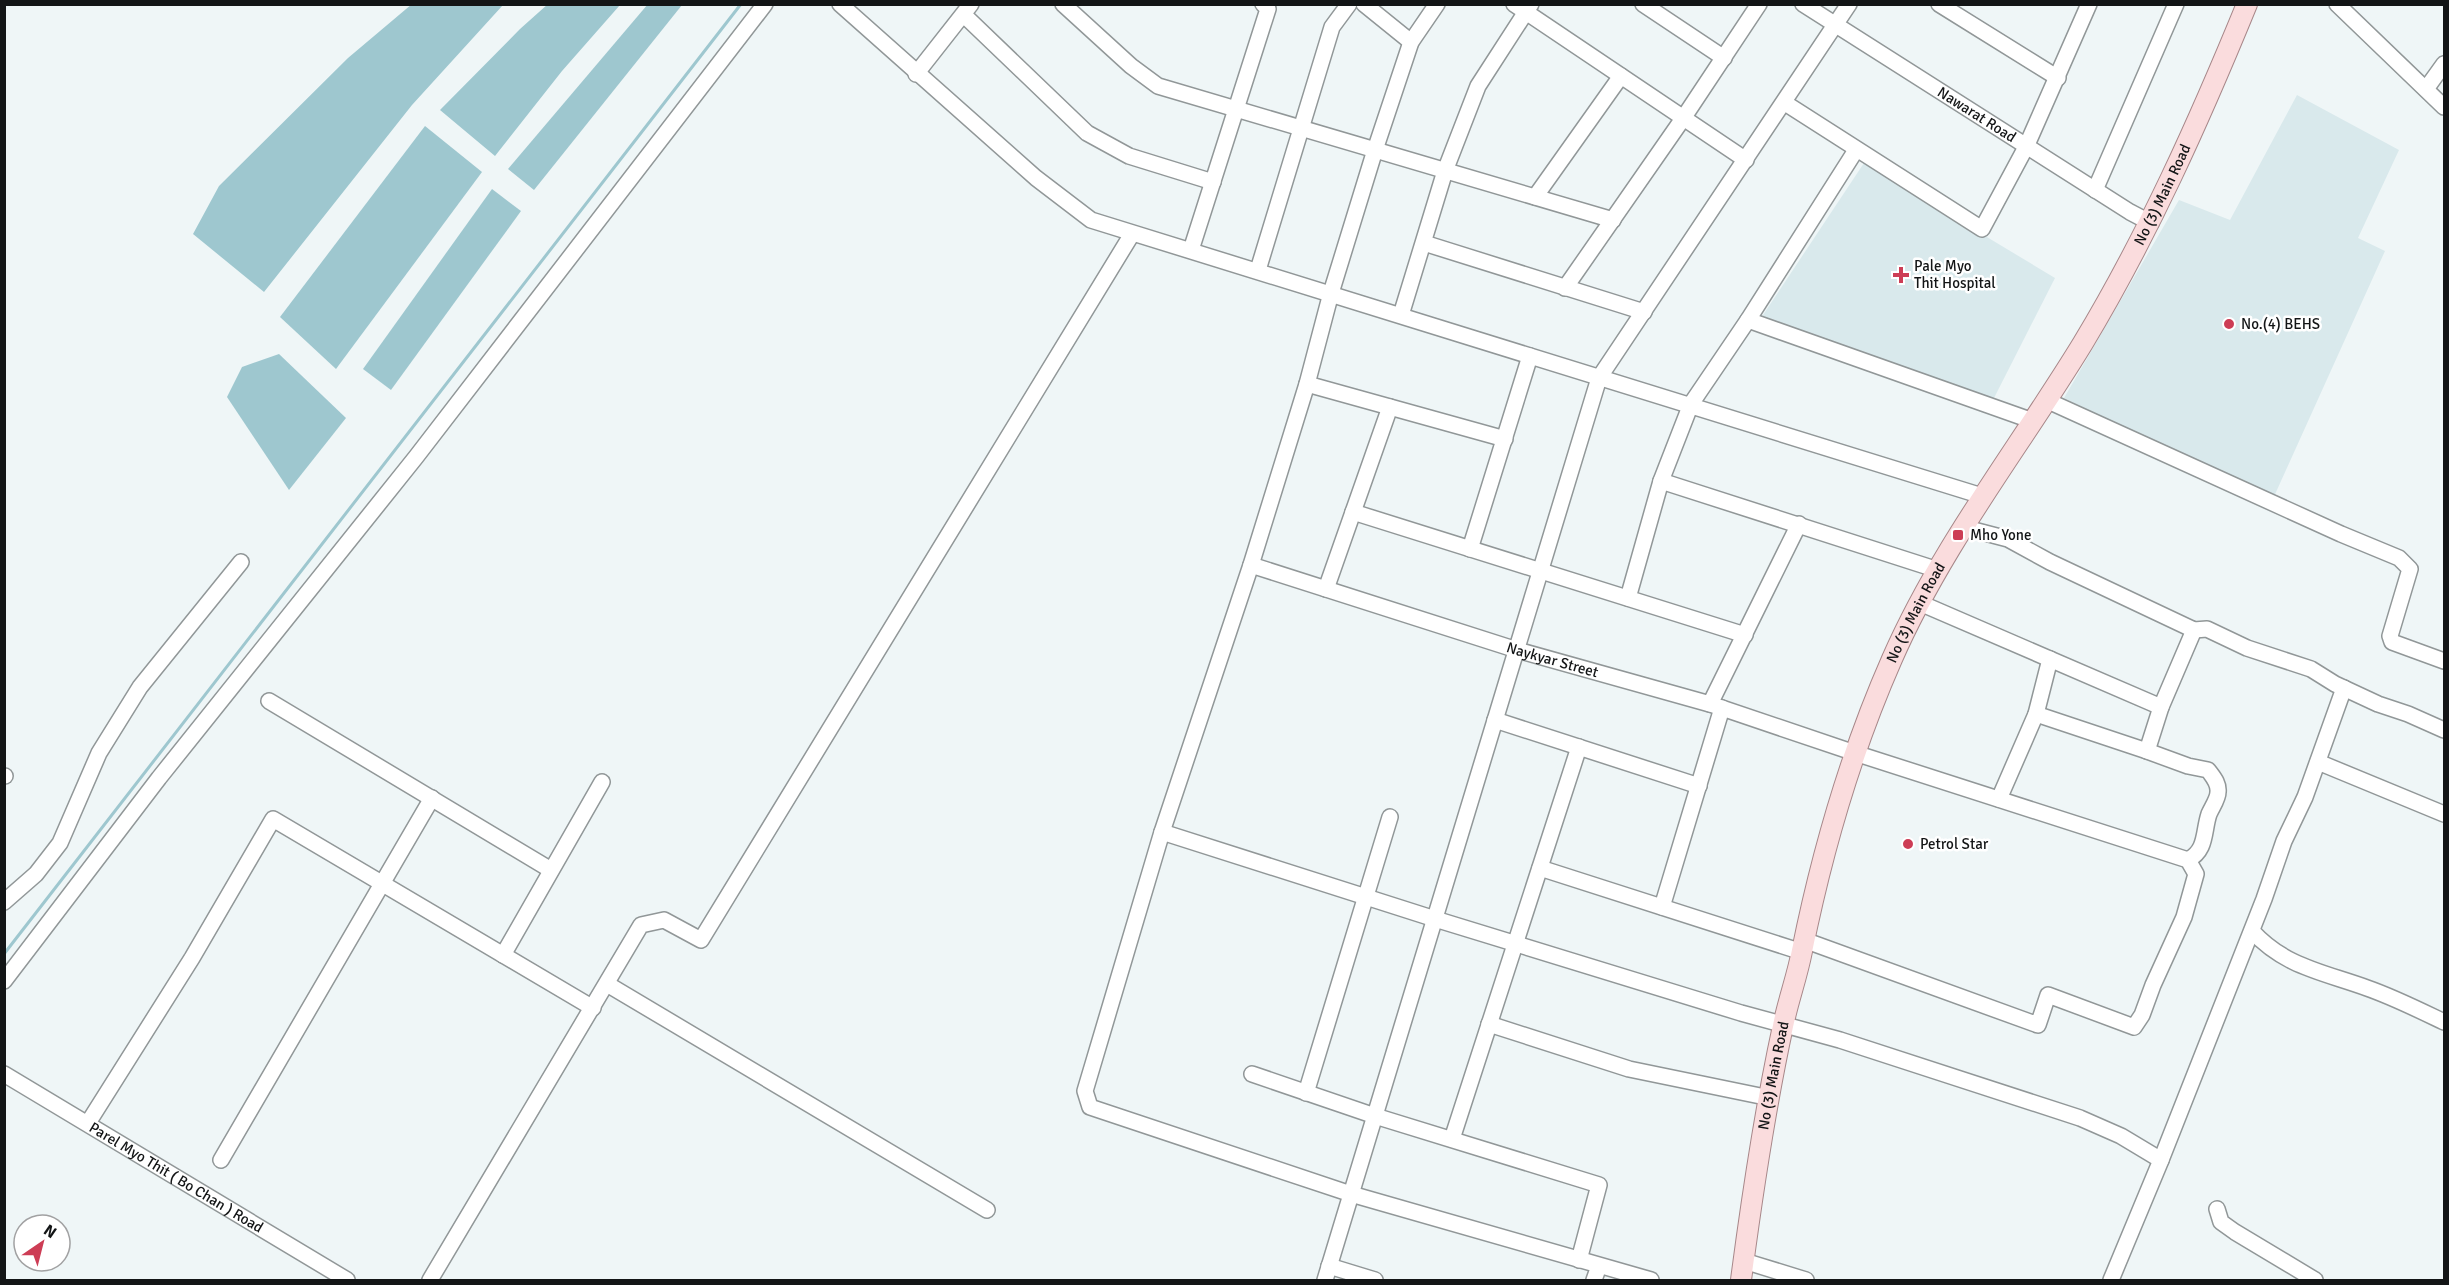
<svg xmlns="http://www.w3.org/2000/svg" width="2449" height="1285" font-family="Signika,sans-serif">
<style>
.built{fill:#d9e9ec}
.water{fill:#9ec7cf}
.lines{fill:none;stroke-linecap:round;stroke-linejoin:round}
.stream{stroke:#9ec7cf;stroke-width:3}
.minor-casing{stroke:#919798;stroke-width:18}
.major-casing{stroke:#a78789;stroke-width:22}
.minor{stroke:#fff;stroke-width:15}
.major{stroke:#fadcdd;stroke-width:20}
.poi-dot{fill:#cd3d55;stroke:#fff;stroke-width:2}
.labels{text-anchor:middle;stroke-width:5;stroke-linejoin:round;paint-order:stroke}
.street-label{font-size:15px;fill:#131516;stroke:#fff}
.poi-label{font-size:15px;fill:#131516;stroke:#fff;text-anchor:start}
</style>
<rect width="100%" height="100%" fill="#eff6f7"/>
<g class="built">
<path d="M2297 95 2399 150 2358 238 2385 251 2272 501 2064 398 2179 200 2230 220Z"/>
<path d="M1864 163 2055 278 1993 400 1761 318Z"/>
</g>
<g class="water">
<path d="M412 4 503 5 412 105 264 292 193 234 219 186 348 58Z"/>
<path d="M548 4 620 5 562 71 495 156 440 110 520 29Z"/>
<path d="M648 4 682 5 534 190 508 169Z"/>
<path d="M425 126 482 172 336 369 280 317Z"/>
<path d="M492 189 521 211 391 390 363 369Z"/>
<path d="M279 354 346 418 289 490 227 397 242 367Z"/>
</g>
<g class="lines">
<path class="stream" d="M4 954 741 4"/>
<defs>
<g id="minor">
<path d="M840 4 1036 178 1091 220 1982 496"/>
<path d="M1063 4 1131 66 1158 86 1613 220"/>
<path d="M1364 4 1411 42"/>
<path d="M1437 4 1411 42 1375 150 1331 293 1307 384 1251 565 1162 832 1085 1091 1090 1107 1351 1194 1651 1280"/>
<path d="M1514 4 1746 160"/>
<path d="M1643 4 1724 58"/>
<path id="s1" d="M1803 4 2130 212 2151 223"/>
<path d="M1939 4 2058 78"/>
<path d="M2337 4 2444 107"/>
<path d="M964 15 1087 133 1129 156 1213 182"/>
<path d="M916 74 971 4"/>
<path d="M2426 89 2444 64"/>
<path d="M1785 103 1982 229 2026 147 2089 4"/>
<path d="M2095 190 2176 4"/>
<path d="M1535 197 1621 76"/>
<path d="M1424 243 1644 312"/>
<path d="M1191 250 1268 9 1263 4"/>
<path d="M1258 270 1332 27 1349 4"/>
<path d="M1565 288 1684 117 1759 4"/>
<path d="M1401 315 1445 171 1478 86 1531 4"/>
<path d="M1748 320 2033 421"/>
<path d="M1307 384 1505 439"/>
<path d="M2046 400 2341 534 2399 558 2410 569 2390 636 2392 642 2444 661"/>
<path d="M1661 481 1938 570"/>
<path d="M1353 512 1745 635"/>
<path d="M1962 527 2008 539 2050 562 2194 630 2207 629 2247 648 2311 669 2335 684 2378 704 2408 714 2444 730"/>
<path d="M1470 549 1530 356"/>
<path id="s2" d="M1251 565 1517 650 1710 704 1855 753 2188 860 2196 874 2184 917 2153 985 2142 1015 2134 1027 2048 995 2038 1025 1804 940"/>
<path d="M1326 589 1390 407"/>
<path d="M1628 598 1661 481 1691 404 1748 320 1856 150"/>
<path d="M1920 603 2161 707"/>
<path d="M269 701 551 870"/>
<path d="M1710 704 1799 524"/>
<path d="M2036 714 2147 751"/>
<path d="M1495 720 1699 786"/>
<path d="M2318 762 2444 814"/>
<path d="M4 776H5"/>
<path d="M1999 799 2036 714 2050 659"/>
<path d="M1162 832 1435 919 1741 1013 1840 1040 2080 1118 2121 1136 2161 1160 2111 1280"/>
<path d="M2188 860C2207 850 2203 832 2209 814 2212 807 2218 799 2218 792 2219 783 2213 777 2208 770L2188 766 2147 751 2161 707 2194 630"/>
<path d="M1540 868 1802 952"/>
<path d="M4 902 36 874 60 843 99 753 140 687 241 562"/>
<path d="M1662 907 1722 708"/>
<path d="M2252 931C2285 967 2323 972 2367 988 2393 997 2419 1010 2444 1022"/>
<path d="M503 955 602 782"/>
<path d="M4 981 159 778 416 457 765 4"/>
<path d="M607 984 987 1210"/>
<path d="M1489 1024 1629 1069 1770 1098"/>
<path id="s3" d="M4 1074 347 1280"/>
<path d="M1252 1074 1375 1116 1599 1185 1579 1260"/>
<path d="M1306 1093 1390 817"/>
<path d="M88 1123 192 958 273 819 593 1008"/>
<path d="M1452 1139 1579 747"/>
<path d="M221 1160 432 798"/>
<path d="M2161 1160 2264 899 2284 841 2305 797 2344 688"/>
<path d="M2217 1209 2221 1222 2235 1232 2315 1280"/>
<path d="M1744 1261 1806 1280"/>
<path d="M1329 1266 1375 1280"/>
<path d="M430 1280 641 925 664 920 701 940 1132 234"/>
<path d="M1325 1280 1599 378 1849 4"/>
<path d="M1594 1280 1599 1266"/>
</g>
<g id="major">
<path id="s4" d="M1741 1280C1752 1196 1765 1109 1783 1026 1788 1001 1797 977 1802 951 1822 852 1851 752 1892 659 1942 545 2019 448 2083 343 2148 235 2199 121 2247 4"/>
</g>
</defs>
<use href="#minor" class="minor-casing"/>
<use href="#major" class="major-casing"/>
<use href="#minor" class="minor"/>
<use href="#major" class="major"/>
</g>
<g class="poi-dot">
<path d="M1898 266h6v6h6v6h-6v6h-6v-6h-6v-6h6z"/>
<circle cx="2229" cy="324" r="6"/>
<rect x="1952" y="529" width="12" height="12" rx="3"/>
<circle cx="1908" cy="844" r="6"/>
</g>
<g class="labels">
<g class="street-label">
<text dy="5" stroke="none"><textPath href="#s1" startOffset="206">Nawarat Road</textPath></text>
<text dy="5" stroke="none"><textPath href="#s4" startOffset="1179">No (3) Main Road</textPath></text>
<text dy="5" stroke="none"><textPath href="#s4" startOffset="693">No (3) Main Road</textPath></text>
<text dy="5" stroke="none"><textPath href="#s2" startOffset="316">Naykyar Street</textPath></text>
<text dy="5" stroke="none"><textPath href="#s4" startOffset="207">No (3) Main Road</textPath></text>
<text dy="5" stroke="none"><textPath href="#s3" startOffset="201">Parel Myo Thit ( Bo Chan ) Road</textPath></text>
</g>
<g class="poi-label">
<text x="1914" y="271">Pale Myo<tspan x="1914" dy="17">Thit Hospital</tspan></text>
<text x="2241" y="329">No.(4) BEHS</text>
<text x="1970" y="540">Mho Yone</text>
<text x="1920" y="849">Petrol Star</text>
</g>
</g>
<rect width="2449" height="1285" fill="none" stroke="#131516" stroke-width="12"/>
<g transform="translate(42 1243) rotate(35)"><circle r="28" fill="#ffffff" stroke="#a1a1a2" stroke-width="1.5"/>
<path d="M0-4.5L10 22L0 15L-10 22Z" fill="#cd3d55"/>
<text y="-9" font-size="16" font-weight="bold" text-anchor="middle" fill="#131516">N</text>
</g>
</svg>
